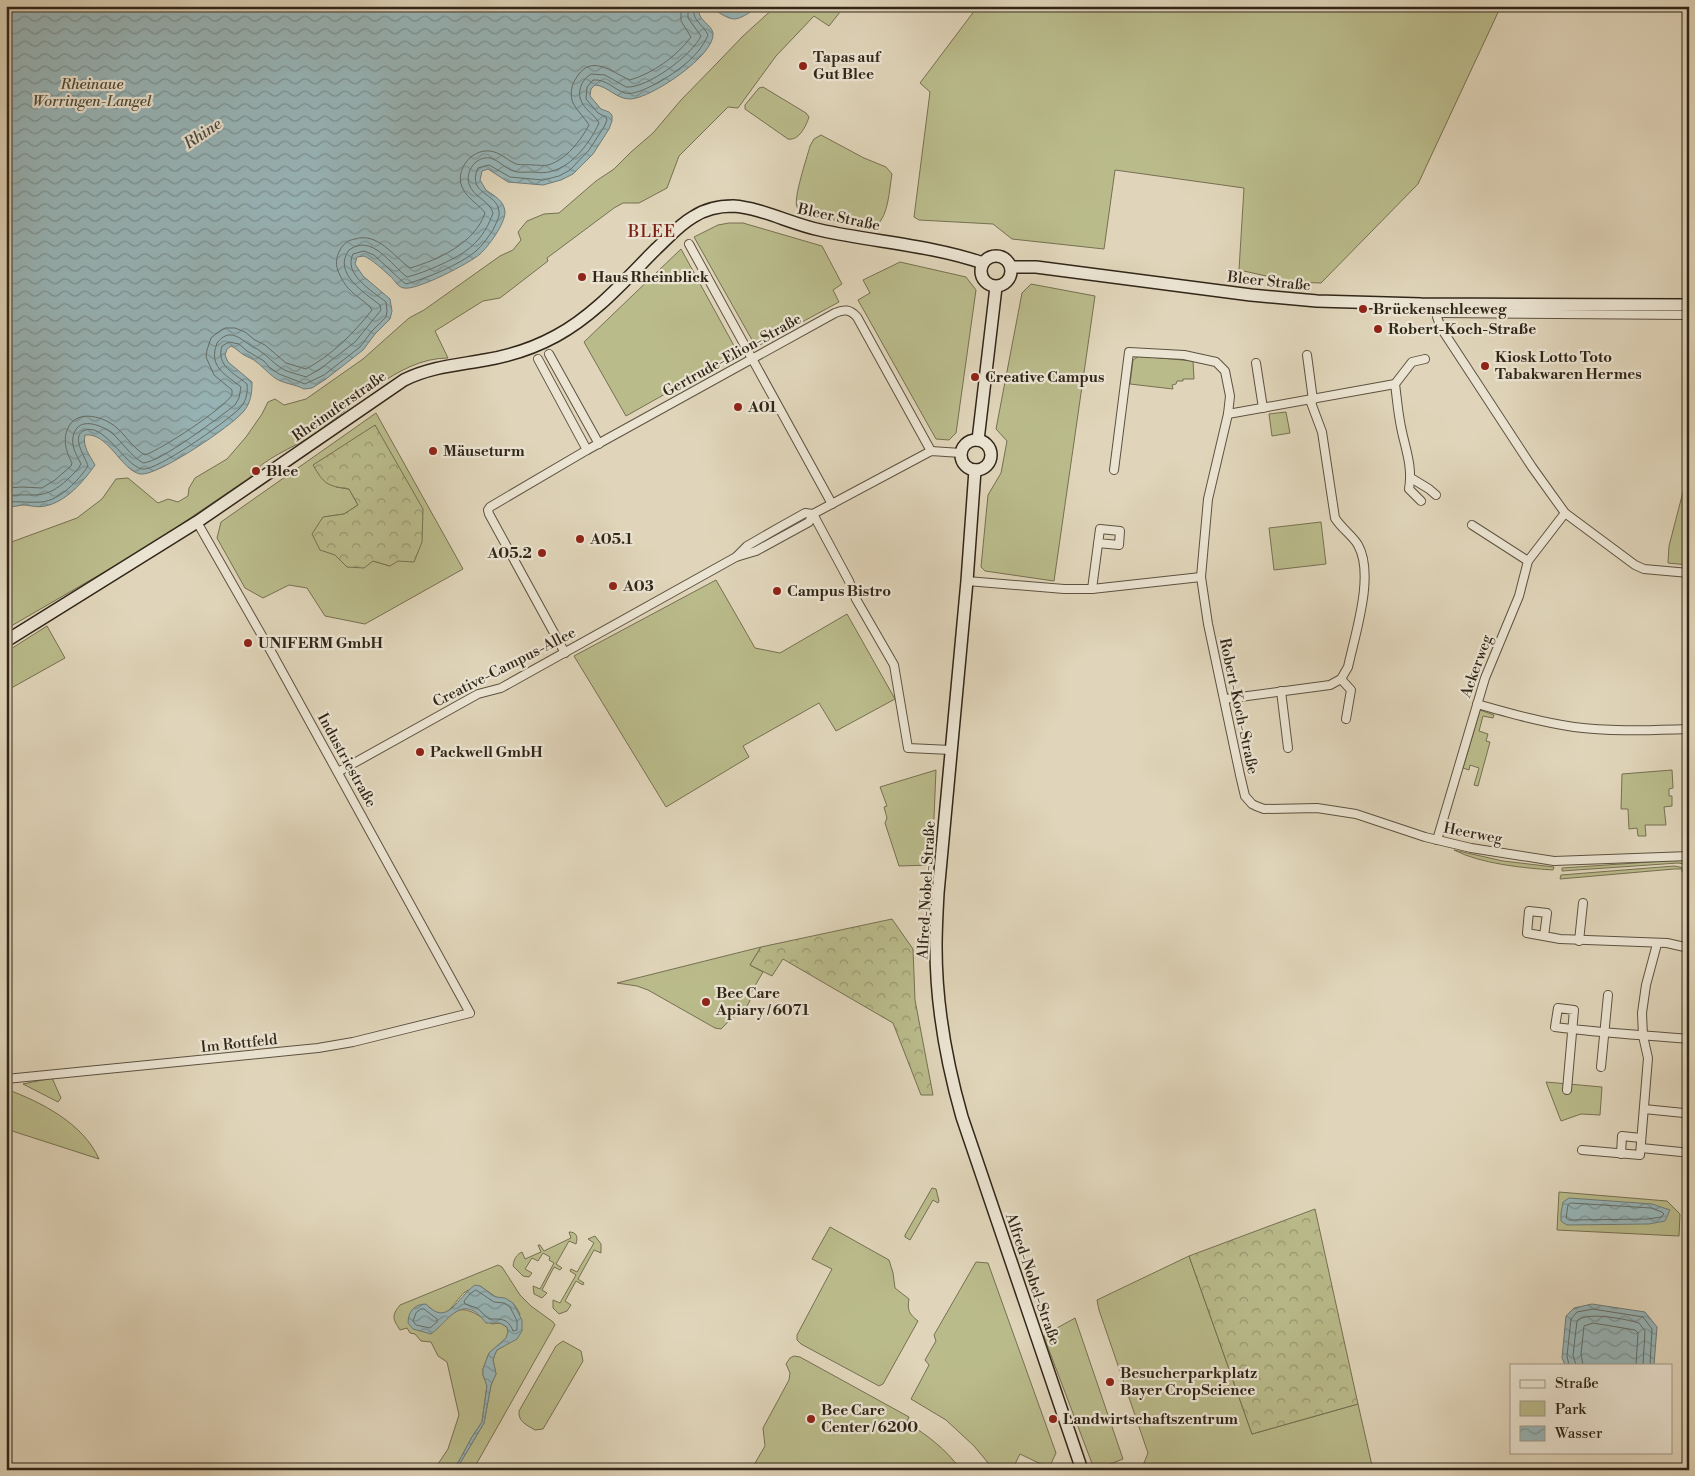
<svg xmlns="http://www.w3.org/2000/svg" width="1695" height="1476" font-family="'Libre Bodoni',serif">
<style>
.green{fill:#babb8b;stroke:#767052;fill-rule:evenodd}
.forest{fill:url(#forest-crowns);stroke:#767052}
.water{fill:url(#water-waves);stroke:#6f7c79}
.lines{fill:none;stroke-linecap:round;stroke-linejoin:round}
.shore{stroke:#646e68;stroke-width:1}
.street-casing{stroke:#5d5240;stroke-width:10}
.secondary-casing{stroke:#312618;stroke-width:14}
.street{stroke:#ebe4d2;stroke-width:8}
.secondary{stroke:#ebe4d2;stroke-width:11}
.poi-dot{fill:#8f2418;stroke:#ebe4d2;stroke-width:2}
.labels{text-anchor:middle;stroke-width:4.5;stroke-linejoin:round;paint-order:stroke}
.poi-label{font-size:15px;font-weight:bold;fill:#312618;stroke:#ebe4d2;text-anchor:start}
.park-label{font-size:15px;font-style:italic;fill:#534b35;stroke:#ebe4d2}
.street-label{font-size:15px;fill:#312618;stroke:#ebe4d2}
.water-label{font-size:16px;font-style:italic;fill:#4b4a40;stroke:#ebe4d2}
.neighbourhood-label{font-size:16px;letter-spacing:1px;fill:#7a1f14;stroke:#ebe4d2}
</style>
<defs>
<pattern id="forest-crowns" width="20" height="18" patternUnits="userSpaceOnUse" patternTransform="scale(1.25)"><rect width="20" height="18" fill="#babb8b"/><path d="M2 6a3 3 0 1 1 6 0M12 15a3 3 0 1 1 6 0" fill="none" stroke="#989871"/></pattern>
<pattern id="water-waves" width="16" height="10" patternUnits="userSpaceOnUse" patternTransform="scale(1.25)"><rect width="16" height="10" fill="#98b6b9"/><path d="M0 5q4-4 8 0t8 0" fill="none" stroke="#7d9495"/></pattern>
</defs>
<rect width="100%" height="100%" fill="#e0d5ba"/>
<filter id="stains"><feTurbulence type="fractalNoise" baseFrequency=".004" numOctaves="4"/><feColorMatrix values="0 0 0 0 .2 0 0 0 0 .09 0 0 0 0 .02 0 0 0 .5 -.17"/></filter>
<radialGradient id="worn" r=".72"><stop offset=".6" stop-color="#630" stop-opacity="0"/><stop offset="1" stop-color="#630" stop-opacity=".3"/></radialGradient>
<g class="green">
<path d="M776 6H839L840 12 829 26 814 16 776 56 738 108 728 107 679 156 667 188 639 203H623L614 208 547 258 548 261 500 298 483 301 435 331 448 358C397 358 353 408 313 435 292 449 264 457 249 478L149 546 6 629V544L77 518 102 499 116 479 128 478 158 503 168 499 178 502 188 496 189 488 195 478 227 459 246 437 262 414 268 402 275 399 284 405 306 399 363 359 409 318 424 310 500 256 513 250 521 240 518 232 527 221 544 214 559 213 596 181 614 169 631 152 653 133 681 100 719 61 743 36Z"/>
<path d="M978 6H1501L1418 184 1321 283 1294 282 1239 270 1244 188 1115 170 1104 249 1012 239 993 224 919 220 914 217 930 92 920 83Z"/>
<path d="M763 87 806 113 809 117C806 126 799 141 788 139L745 109V105L759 88Z"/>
<path d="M821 135 864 158 886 167 892 174C889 190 889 215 876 226 863 224 801 218 797 207 793 198 807 158 810 146L814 139Z"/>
<path d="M729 223H743L822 246 842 284 833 290 839 302 756 347 694 237 718 225Z"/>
<path d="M681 249 738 353 626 416 584 342Z"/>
<path d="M900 262 966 277 976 290 956 433 949 440 936 439 858 300 870 293 863 280Z"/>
<path d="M1031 284 1095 296 1054 581 985 571 981 567 988 495 1001 473 1007 441 996 429 1022 293Z"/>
<path d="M1139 356 1193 361 1194 379H1183V381H1177L1176 384 1172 385 1173 389 1130 384 1133 360Z"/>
<path d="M1286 412 1290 433 1272 436 1269 414Z"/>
<path d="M376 413 463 569 365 624 325 616 307 588 289 585 263 598 245 588 217 538 221 522ZM375 425 390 566 373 561 347 567 335 555 324 517 344 514 358 505 349 489 336 487Z"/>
<path d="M1684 488H1689V565L1668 563 1669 546Z"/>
<path d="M1321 522 1326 564 1274 570 1269 528Z"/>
<path d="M716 580 755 648 780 653 847 614 895 699 836 731 819 703 743 746 749 757 666 807 574 656Z"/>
<path d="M47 626 65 658 6 691V652Z"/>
<path d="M1480 710 1494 715 1493 718 1483 716 1479 731 1488 734 1486 741 1490 742 1478 786 1474 785 1479 768 1470 765 1469 770 1463 768Z"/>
<path d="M936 770 932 865 899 866 885 823 887 818 884 807 887 806 880 787Z"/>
<path d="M1672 770 1673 788 1669 789V796H1672V806L1664 807 1666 825H1645L1646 836H1638L1637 828 1629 829 1628 809H1621L1622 774Z"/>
<path d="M1454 850 1503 861 1554 867 1553 870C1524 868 1481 864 1454 850Z"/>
<path d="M1680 860 1687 861 1684 864 1678 863 1562 871V868Z"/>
<path d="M1674 866 1685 868 1689 871 1682 872V869H1674L1560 879 1561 875Z"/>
<path d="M761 947 750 965 763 972 749 996 750 1001 743 1012 732 1018 721 1029 715 1028 648 990 637 986 617 983Z"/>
<path d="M52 1078 61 1098 58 1102 23 1084Z"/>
<path d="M1546 1082 1602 1087 1600 1115 1581 1114 1561 1121Z"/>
<path d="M6 1089C41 1102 83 1123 99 1159L6 1129Z"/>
<path d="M932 1188 936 1189 939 1201 938 1203 933 1200 910 1240 905 1237V1235Z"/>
<path d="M1559 1192 1667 1201 1680 1214 1679 1236 1557 1230Z"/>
<path d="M830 1227 889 1260 893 1273 895 1288 909 1299C907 1310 909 1314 918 1321L883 1384 879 1386 801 1344 797 1340V1335L832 1269 812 1259Z"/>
<path d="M569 1232C577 1232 578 1237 576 1244L569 1241 556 1264 562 1268 560 1270 554 1267 542 1290 547 1293 542 1298 534 1294 533 1286 540 1289 554 1263 549 1260 550 1257 543 1253 538 1261 532 1258 525 1269 532 1273 529 1277 523 1276 513 1266C514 1259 516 1255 522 1252L525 1259 541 1252 538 1245H540L544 1251 571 1238Z"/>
<path d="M595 1236 601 1244V1253L594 1250 578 1279 584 1283 583 1285 576 1281 565 1301 571 1305 567 1311 559 1314 553 1308V1300L560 1303 576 1275 570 1271 571 1269 577 1272 594 1243 588 1239Z"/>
<path d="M1189 1256 1252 1434 1358 1404 1373 1470H1138L1142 1468 1148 1453 1099 1310 1097 1300Z"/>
<path d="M976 1262 988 1263 1056 1453 1049 1468 1020 1454 1012 1470H994L974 1446 946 1420 911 1399 929 1365 925 1360 936 1341 934 1335Z"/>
<path d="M498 1265 502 1267 520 1295 531 1306 553 1322 555 1325 473 1470H456L484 1423 491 1385 496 1374 493 1360 495 1354 497 1350 504 1346 520 1314C511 1296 508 1303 494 1296 489 1293 485 1289 480 1286 476 1288 469 1289 465 1292 451 1304 447 1326 426 1304L436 1330C460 1303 463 1305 492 1324L500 1323 507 1327 508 1332 506 1339 489 1353 483 1369V1375L487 1385 482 1422 472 1437 459 1461 453 1470H434L448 1449 459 1415 447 1362 438 1356 431 1342 421 1341 415 1334 410 1333 407 1328 400 1330C393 1319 391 1316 400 1305Z"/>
<path d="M1075 1318 1123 1459 1098 1469 1093 1466 1044 1337 1046 1334Z"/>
<path d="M563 1341 581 1351 583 1361 543 1429 535 1430C527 1425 518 1422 519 1411L556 1346Z"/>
<path d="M794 1356 800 1357 909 1417 907 1422C930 1438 944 1447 961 1470H751L765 1446 763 1428 789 1380 790 1373 786 1364 790 1358Z"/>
</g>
<g class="forest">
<path d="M375 425 423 509 422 542 414 562 398 561 390 566 373 561 364 568 347 567 335 555 320 550 312 534 323 517 344 514 358 505 349 489C327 486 324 484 313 465Z"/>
<path d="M892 919 913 949 915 1000 933 1095H921L893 1023 783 959 772 976 750 965 761 947Z"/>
<path d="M1315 1209 1358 1404 1252 1434 1189 1256Z"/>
</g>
<g class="water">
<path d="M6 6H759C753 10 743 18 735 19 722 19 710 1 699 11 699 21 711 24 713 33 716 55 650 99 630 99 616 99 608 86 595 85L591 89 590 96 601 109 609 112 612 115V121L609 129 593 154 573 174 561 180 543 185 508 182 488 169 482 171 480 180C482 183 484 187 486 190 494 196 504 200 505 212 505 224 488 247 480 254 470 263 416 291 404 288 397 287 395 280 390 276 382 269 373 260 364 256L357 257 355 264 363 276 390 299 392 311 390 319 375 334 363 350 326 379 312 388 304 389C295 384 284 384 275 378 267 372 262 366 254 360 251 358 247 357 244 355 239 352 236 348 231 346L227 349 225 355 228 362 252 382C252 393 251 402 244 411 233 425 157 477 140 474 121 470 108 432 85 435 82 446 90 456 95 465 83 482 66 502 45 506 38 508 29 505 22 505 17 506 11 507 6 507Z"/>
<path d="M1569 1198 1652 1204 1670 1210 1665 1221 1649 1224 1567 1225 1561 1221V1213L1563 1202Z"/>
<path d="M475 1285 480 1286 496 1297 505 1298 513 1303 522 1320V1331L517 1339 497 1350 495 1354 493 1360 496 1374 491 1385 484 1423 456 1470H453L459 1461 472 1437 482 1422 487 1386 483 1375V1369L489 1353 506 1338 508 1332 507 1327 500 1323H486C462 1291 449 1321 431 1334L413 1329 408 1323C408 1312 414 1304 426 1304 448 1328 457 1297 475 1285Z"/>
<path d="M1592 1304 1645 1312 1657 1327 1654 1365H1565L1562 1358 1566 1316 1574 1308Z"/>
</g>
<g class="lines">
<g class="shore">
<path d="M6 488 22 487 42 488 55 480 71 466 72 463C66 452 62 438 69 426 79 409 105 417 117 428 127 437 133 448 145 455 162 449 223 409 232 395V390L214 375 206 357 207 350 211 338 217 333 225 328H235L245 332 255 340 265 345 286 363 306 369C332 355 354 333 372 310 367 302 356 297 349 289 345 285 341 278 339 273 335 266 336 257 340 250 343 244 348 240 355 239 378 232 393 256 410 268 438 260 475 243 485 213 480 205 468 200 462 187 455 170 471 149 490 151 499 152 506 159 514 163 519 166 527 164 533 165 538 165 543 166 548 165 566 160 581 140 589 125 585 118 577 111 573 103 570 96 571 86 575 80 590 52 611 72 630 80 653 73 676 57 691 37L681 21V6"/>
<path d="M6 496C36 492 43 502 68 479 73 474 78 470 81 464 76 454 69 443 75 431 82 417 103 426 112 433 123 443 130 455 143 463 161 462 218 418 235 405L239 398 241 387C225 374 208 367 217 343 229 328 238 337 250 345 253 348 257 348 260 351 268 356 273 363 281 368 289 373 298 374 306 377L320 369 355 342 381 310 380 305C365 293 332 273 349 250 372 233 391 265 407 277 424 273 459 258 472 246 482 237 489 225 493 213 489 200 473 197 469 184 465 171 476 156 490 158 499 160 505 169 514 171 518 173 524 172 529 172 537 172 544 174 552 171 573 166 591 141 599 123 593 112 577 106 580 90 581 83 585 78 591 74L605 75 626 87C647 89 693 54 701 36L688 18V6"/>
<path d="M6 502C19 501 30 503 42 502 60 500 79 480 88 466 86 458 71 438 83 431 103 420 125 466 142 469 156 472 227 421 239 409 246 402 248 393 247 384 234 373 216 366 222 346L229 342 239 344 247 351 264 361 269 367 279 374 305 384 324 375 360 347 372 331 386 317 387 311 386 302C372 291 343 274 353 254L364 251 374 255 403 282 406 284C425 279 461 264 476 251 483 245 488 237 493 230 495 225 500 217 499 212 498 192 466 195 478 168L489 165 510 177 543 180 559 176 570 170 589 150 604 127 607 120 606 117 598 113 586 99 587 87 593 80C607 79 613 89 625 93 638 97 674 74 684 65 694 57 703 47 708 35 704 25 688 18 696 6"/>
<path d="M1571 1203 1651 1208 1662 1212 1664 1214 1661 1217 1648 1219 1569 1220 1566 1218 1568 1205Z"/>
<path d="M476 1290 494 1302 504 1303 510 1307 517 1321V1330L513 1331C508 1318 501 1319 489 1319L477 1308 465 1304 464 1301 470 1294Z"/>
<path d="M421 1309H424L437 1319V1322L430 1328 416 1325 413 1321 416 1313Z"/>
<path d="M1569 1365 1567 1356 1571 1319 1577 1312 1593 1309 1643 1317 1652 1329 1650 1365"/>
<path d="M1576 1365 1573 1355 1577 1321C1586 1311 1626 1319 1639 1323L1645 1331 1643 1365"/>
<path d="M1583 1365 1581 1354 1584 1326 1593 1323 1635 1330 1638 1333 1636 1365"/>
</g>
<defs>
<g id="street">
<path d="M689 244 832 504"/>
<path d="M1436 304 1437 317 1441 328 1532 467 1565 513 1635 565 1644 569 1689 573"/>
<path d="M1437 313 1689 315"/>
<path d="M549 354 599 444"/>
<path d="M1307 355 1313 400"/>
<path d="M538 359 587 450"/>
<path d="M1256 363 1263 408"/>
<path d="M1228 414 1395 384"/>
<path d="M1114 470 1129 352 1184 355 1216 362 1225 371 1230 396 1228 414 1208 499 1201 577 1208 624 1240 775 1245 796 1252 804 1256 806 1264 809 1317 808 1356 814 1425 837 1471 848 1554 861 1689 856"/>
<path d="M1411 478 1429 489 1436 495"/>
<path d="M1421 501 1409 489C1413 466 1405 448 1401 427 1398 413 1397 399 1395 384L1412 362 1425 359"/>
<path d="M813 514 849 581 856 599 894 665 908 748 951 750"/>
<path d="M1472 525 1528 561"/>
<path d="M736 557 747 546 780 527 805 513 813 514"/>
<path d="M967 581 1064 589H1092L1201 577"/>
<path d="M1092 589 1100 529 1120 531 1119 545 1098 543"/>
<path d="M565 653 489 514 488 510 490 507 587 450 835 313C844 309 850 309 857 317L931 451"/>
<path d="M1341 679 1351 690 1346 719"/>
<path d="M1281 691 1288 748"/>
<path d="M1225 699 1330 685 1341 679 1348 667C1355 634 1375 575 1358 545 1353 536 1342 529 1335 518L1322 432 1310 400"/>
<path d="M1477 704C1509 713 1540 722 1574 727 1612 732 1651 730 1689 729"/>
<path d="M338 772 478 694 501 688 736 557 756 551 809 522 813 514 931 451 961 453"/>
<path d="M1437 840 1485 678 1519 596 1528 561 1565 513"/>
<path d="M1544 936 1547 913 1529 911 1527 933 1560 939 1667 943 1689 948"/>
<path d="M1579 941 1583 903"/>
<path d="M1601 1067 1608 995"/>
<path d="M6 1079 318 1048 353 1042 470 1013 273 655 197 522"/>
<path d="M1567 1090 1574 1010 1558 1008 1555 1027C1600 1033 1644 1035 1689 1039"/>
<path d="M1644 1109 1684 1113"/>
<path d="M1641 1148 1681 1152"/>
<path d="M1582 1150 1640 1155 1648 1058 1643 1036 1642 1013 1646 985 1657 944"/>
<path d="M1621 1154 1622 1136 1641 1138"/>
</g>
<g id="secondary">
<circle cx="996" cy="271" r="15"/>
<path d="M1011 267H1036L1251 295 1317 301 1421 304 1689 305"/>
<path d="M978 440 996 287"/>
<circle cx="976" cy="455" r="15"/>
<path d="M975 470 967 581 938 893C937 911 936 929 936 947 936 1004 946 1061 962 1117L1082 1470"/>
<path d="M6 641 197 522 404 380C430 367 457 365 485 360 509 356 534 348 556 336 595 315 625 280 656 249 668 238 679 225 693 217 705 209 719 206 733 206 762 208 791 224 820 230 874 242 931 245 983 263"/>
</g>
</defs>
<use href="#street" class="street-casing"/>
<use href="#secondary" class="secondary-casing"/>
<use href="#street" class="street"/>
<use href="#secondary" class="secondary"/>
</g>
<g class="poi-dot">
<circle cx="803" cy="66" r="5"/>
<circle cx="582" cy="277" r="5"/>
<circle cx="1363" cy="309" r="5"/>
<circle cx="1378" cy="329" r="5"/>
<circle cx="1485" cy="366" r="5"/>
<circle cx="975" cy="377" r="5"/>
<circle cx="738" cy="407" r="5"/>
<circle cx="433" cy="451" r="5"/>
<circle cx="256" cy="471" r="5"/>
<circle cx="580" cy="539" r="5"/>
<circle cx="542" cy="553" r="5"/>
<circle cx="613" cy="586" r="5"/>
<circle cx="777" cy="591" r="5"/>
<circle cx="248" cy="643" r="5"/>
<circle cx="420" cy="752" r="5"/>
<circle cx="706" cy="1002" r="5"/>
<circle cx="1110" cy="1382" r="5"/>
<circle cx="811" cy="1419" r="5"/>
<circle cx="1053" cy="1419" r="5"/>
</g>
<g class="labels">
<g class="poi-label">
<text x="813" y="62">Tapas auf<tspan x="813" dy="17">Gut Blee</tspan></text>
<text x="592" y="282">Haus Rheinblick</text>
<text x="1373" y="314">Brückenschleeweg</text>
<text x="1388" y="334">Robert-Koch-Straße</text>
<text x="1495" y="362">Kiosk Lotto Toto<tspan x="1495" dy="17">Tabakwaren Hermes</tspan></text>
<text x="985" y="382">Creative Campus</text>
<text x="748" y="412">A01</text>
<text x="443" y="456">Mäuseturm</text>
<text x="266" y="476">Blee</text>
<text x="590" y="544">A05.1</text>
<text x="532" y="558" text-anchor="end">A05.2</text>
<text x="623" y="591">A03</text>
<text x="787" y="596">Campus Bistro</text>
<text x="258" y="648">UNIFERM GmbH</text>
<text x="430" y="757">Packwell GmbH</text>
<text x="716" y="998">Bee Care<tspan x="716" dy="17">Apiary / 6071</tspan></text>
<text x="1120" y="1378">Besucherparkplatz<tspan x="1120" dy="17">Bayer CropScience</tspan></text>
<text x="821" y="1415">Bee Care<tspan x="821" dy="17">Center / 6200</tspan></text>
<text x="1063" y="1424">Landwirtschaftszentrum</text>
</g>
<g class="park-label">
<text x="92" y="89">Rheinaue<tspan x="92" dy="17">Worringen-Langel</tspan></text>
</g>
<g class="street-label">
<text transform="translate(839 217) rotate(12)" y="5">Bleer Straße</text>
<text transform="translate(1269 281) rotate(6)" y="5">Bleer Straße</text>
<text transform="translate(732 355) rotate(-29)" y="5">Gertrude-Elion-Straße</text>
<text transform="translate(339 406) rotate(-35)" y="5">Rheinuferstraße</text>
<text transform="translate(1476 666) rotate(-70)" y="5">Ackerweg</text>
<text transform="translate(504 667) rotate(-27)" y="5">Creative-Campus-Allee</text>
<text transform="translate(1239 706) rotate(78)" y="5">Robert-Koch-Straße</text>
<text transform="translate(347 760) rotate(61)" y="5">Industriestraße</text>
<text transform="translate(1473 833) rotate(11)" y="5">Heerweg</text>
<text transform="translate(926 890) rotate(-87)" y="5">Alfred-Nobel-Straße</text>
<text transform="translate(239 1043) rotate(-6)" y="5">Im Rottfeld</text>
<text transform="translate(1033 1279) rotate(71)" y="5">Alfred-Nobel-Straße</text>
</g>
<g class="water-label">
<text transform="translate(202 133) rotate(-34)" y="6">Rhine</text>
</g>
<g class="neighbourhood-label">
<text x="652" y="237">BLEE</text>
</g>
</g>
<rect width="1695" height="1476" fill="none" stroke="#e0d5ba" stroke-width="25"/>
<rect x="8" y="8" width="1680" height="1461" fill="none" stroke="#312618" stroke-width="2.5"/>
<rect x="12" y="12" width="1670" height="1451" fill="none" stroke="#312618"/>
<rect x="1510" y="1364" width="162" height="90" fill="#ebe4d2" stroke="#a19888"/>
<rect x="1520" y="1380" width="25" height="8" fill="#ebe4d2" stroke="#a19888"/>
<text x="1555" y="1388" font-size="15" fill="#312618">Straße</text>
<rect x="1520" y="1401" width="25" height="15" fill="#babb8b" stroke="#a19888"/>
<text x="1555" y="1414" font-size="15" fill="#312618">Park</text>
<rect x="1520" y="1426" width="25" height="15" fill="url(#water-waves)" stroke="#a19888"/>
<text x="1555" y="1438" font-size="15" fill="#312618">Wasser</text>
<rect width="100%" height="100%" filter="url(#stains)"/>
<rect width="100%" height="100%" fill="url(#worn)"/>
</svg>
